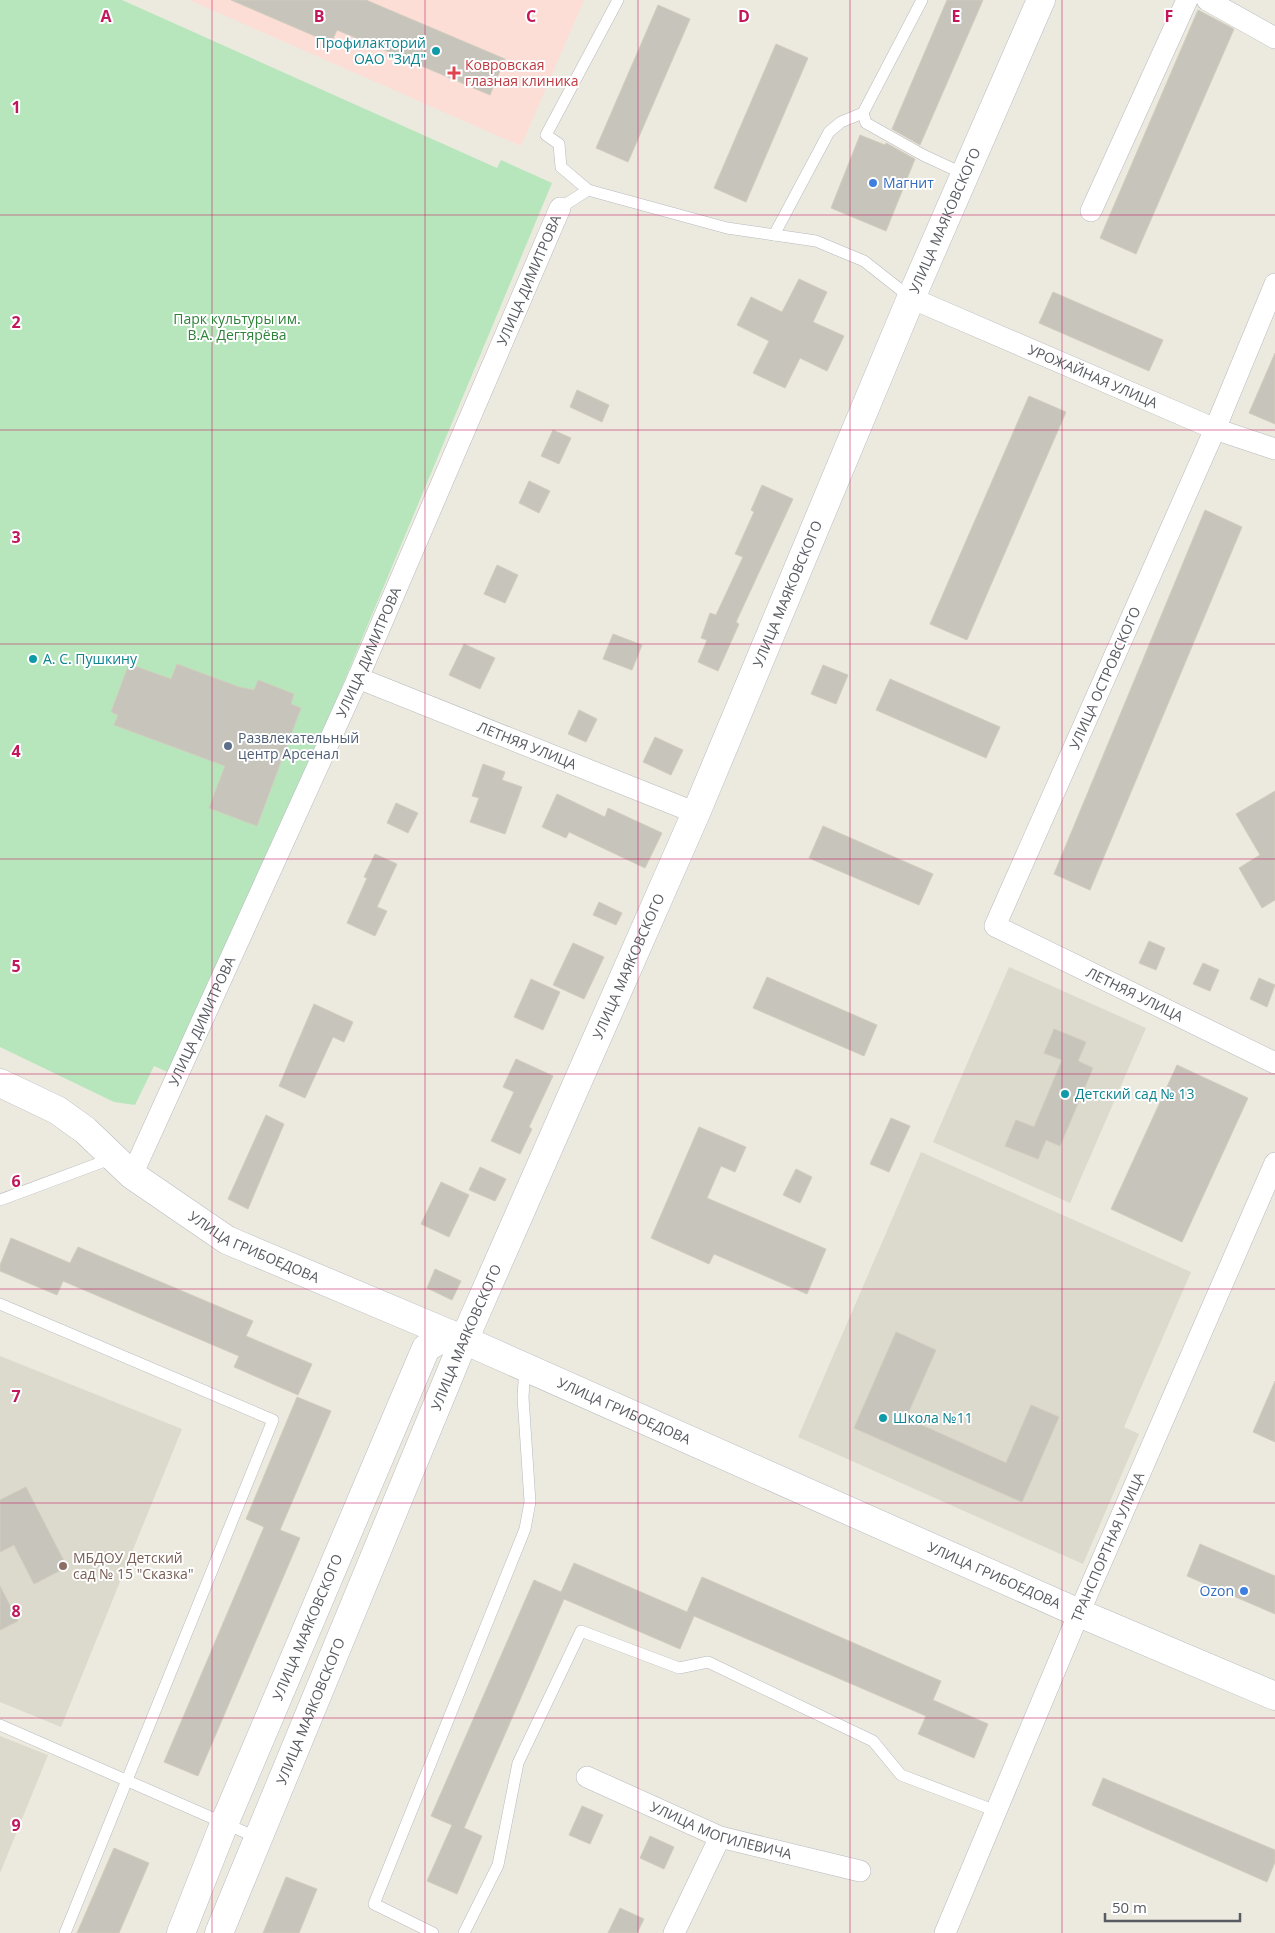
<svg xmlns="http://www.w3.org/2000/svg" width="1275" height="1933" font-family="'Open Sans',sans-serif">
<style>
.education{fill:#dcd9cd}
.medical{fill:#fcded7}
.green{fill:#b8e6bc}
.building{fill:#c7c4bc;stroke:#d1ccbd}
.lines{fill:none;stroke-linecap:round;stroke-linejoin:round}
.lane-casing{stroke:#b7b9bf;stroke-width:12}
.street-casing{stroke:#b7b9bf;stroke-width:22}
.secondary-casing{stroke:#b8bbc2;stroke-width:29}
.lane{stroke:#fff;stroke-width:11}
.street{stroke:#fff;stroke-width:21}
.secondary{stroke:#fff;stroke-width:28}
.grid{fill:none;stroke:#c2185b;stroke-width:1;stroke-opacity:0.55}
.culture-dot{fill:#0f9aa8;stroke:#fff;stroke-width:2}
.health-dot{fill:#e0444e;stroke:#fff;stroke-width:2}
.shop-dot{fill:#3f7fe0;stroke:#fff;stroke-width:2}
.service-dot{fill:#5c6f8a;stroke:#fff;stroke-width:2}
.education-dot{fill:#8d6e63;stroke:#fff;stroke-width:2}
.labels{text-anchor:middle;stroke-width:4;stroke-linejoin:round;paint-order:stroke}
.culture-label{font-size:14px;fill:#0d838f;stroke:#fff;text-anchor:start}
.health-label{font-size:14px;fill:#be3a42;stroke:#fff;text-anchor:start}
.shop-label{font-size:14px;fill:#366cbe;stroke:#fff;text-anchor:start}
.street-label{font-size:14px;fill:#585b61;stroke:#fff}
.park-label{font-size:14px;fill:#2e823a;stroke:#fff}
.service-label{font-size:14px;fill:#4e5e75;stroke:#fff;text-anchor:start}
.education-label{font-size:14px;fill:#785e54;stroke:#fff;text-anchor:start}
.grid-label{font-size:16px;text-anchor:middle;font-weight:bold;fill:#c2185b;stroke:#fff;stroke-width:4;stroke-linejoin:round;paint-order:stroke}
</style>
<rect width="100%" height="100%" fill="#eceade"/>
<g class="education">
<path d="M1009 967 1146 1028 1070 1203 933 1142Z"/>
<path d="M921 1152 1191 1272 1124 1427 1139 1434 1083 1564 798 1437Z"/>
<path d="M0 1356 182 1429 61 1727 0 1702Z"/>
<path d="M0 1736 48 1755 0 1873Z"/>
</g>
<path class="medical" d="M189 0H584L521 146Z"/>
<path class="green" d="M0 0H122L497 168 501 160 552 183 341 689 172 1074 154 1066 135 1105 114 1102 0 1047Z"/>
<g class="building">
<path d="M231 0H366L505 59 490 95 337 30 331 43Z"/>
<path d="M947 0H983L920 145 892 129Z"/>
<path d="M658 5 690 19 628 162 596 148Z"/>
<path d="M1198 10 1234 29 1136 254 1100 238Z"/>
<path d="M776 44 808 58 746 202 714 188Z"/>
<path d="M860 135 885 145 886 143 915 159 886 231 831 208Z"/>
<path d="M799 279 827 292 813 322 844 336 827 371 800 358 785 388 753 373 769 341 737 325 751 297 782 312Z"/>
<path d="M1053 292 1163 340 1149 371 1039 323Z"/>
<path d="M1275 353V424L1249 413Z"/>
<path d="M577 390 609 405 602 422 570 407Z"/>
<path d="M1029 396 1066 412 967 640 930 624Z"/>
<path d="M553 430 571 438 559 464 541 456Z"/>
<path d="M529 481 550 491 539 513 519 503Z"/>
<path d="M762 485 793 499 736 622 739 624 718 671 698 662 707 640 701 638 710 613 716 615 743 557 735 554 754 512 751 510Z"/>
<path d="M1205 510 1242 527 1090 890 1054 874Z"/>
<path d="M497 565 518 575 505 603 484 594Z"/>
<path d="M613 634 642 645 632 670 603 659Z"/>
<path d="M464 644 495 658 480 689 449 675Z"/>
<path d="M129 664 171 679 177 664 239 687 254 690 258 680 294 694 291 704 301 708 257 826 209 808 225 766 114 725 118 715 111 712Z"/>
<path d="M823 665 848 675 836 704 811 694Z"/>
<path d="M890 679 1000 727 986 758 876 710Z"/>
<path d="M579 710 597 719 586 742 568 734Z"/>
<path d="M655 737 683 750 671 775 643 762Z"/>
<path d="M483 764 505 772 502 780 522 787 505 834 470 822 479 798 472 796Z"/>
<path d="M1275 791V900L1262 908 1239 868 1260 855 1236 814Z"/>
<path d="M557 794 605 817 608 808 662 833 645 868 569 832 566 838 542 827Z"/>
<path d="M396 803 418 813 408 833 387 823Z"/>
<path d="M823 826 933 874 919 905 809 858Z"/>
<path d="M375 854 397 864 377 907 387 911 375 936 347 923 367 878 364 877Z"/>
<path d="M599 902 622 913 616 925 593 915Z"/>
<path d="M1149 941 1165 948 1156 970 1139 963Z"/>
<path d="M573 943 604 957 584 999 553 985Z"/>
<path d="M1203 963 1219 970 1210 991 1193 984Z"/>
<path d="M767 977 877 1025 864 1056 753 1008Z"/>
<path d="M1259 978 1275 985 1267 1007 1250 999Z"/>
<path d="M531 979 560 992 543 1030 514 1017Z"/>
<path d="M314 1004 353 1022 344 1042 333 1037 305 1098 279 1086Z"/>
<path d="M1054 1029 1086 1042 1078 1061 1093 1068 1060 1146 1046 1140 1038 1159 1005 1146 1016 1120 1034 1127 1062 1060 1044 1053Z"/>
<path d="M516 1059 553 1076 529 1127 532 1129 520 1154 491 1141 514 1092 503 1087Z"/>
<path d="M1177 1065 1248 1098 1182 1242 1111 1209Z"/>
<path d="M266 1115 284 1124 248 1209 228 1199Z"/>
<path d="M891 1118 910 1126 889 1172 870 1164Z"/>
<path d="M699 1127 746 1147 735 1172 721 1166 707 1198 826 1249 807 1294 714 1254 709 1264 651 1238Z"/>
<path d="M480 1167 506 1179 495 1201 469 1190Z"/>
<path d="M796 1169 812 1177 800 1203 783 1195Z"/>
<path d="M441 1182 469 1195 449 1237 421 1224Z"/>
<path d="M11 1238 70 1263 78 1247 253 1321 246 1336 312 1364 298 1395 234 1367 239 1356 63 1281 57 1295 0 1271V1265Z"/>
<path d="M435 1269 461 1281 452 1300 427 1288Z"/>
<path d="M896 1332 936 1350 906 1418 1006 1463 1031 1405 1059 1417 1022 1502 854 1428Z"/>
<path d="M1275 1381V1442L1253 1432Z"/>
<path d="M297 1397 331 1411 280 1530 300 1538 198 1776 164 1762 264 1527 246 1519Z"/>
<path d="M26 1487 67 1567 34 1584 14 1545 0 1552V1500Z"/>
<path d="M1200 1544 1275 1576V1614L1187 1576Z"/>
<path d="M574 1563 687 1612 702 1577 941 1681 933 1700 988 1724 974 1758 918 1734 926 1716 694 1616 680 1649 564 1599 464 1828 482 1836 457 1894 427 1881 452 1825 431 1816 534 1580 561 1592Z"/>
<path d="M0 1586 18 1621 0 1630Z"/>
<path d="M1103 1778 1275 1850V1862L1267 1882 1092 1805Z"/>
<path d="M582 1806 603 1815 590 1844 569 1835Z"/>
<path d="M650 1836 674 1847 664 1869 640 1858Z"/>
<path d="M114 1848 149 1863 119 1933H77Z"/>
<path d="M286 1877 317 1889 299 1933H263Z"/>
<path d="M620 1908 644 1919 637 1933H608Z"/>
</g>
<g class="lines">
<defs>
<g id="lane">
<path d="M863 113 866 123 923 155 966 175"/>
<path d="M588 190 561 167 559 144 546 135 618 0"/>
<path d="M560 208 588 190 727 228 816 241 864 261 911 298"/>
<path d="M774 235 829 132 841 122 863 113 922 0"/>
<path d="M0 1200 113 1158"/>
<path d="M0 1304 273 1420 65 1933"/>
<path d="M0 1725 258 1838"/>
<path d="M433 1933 374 1904 525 1529 530 1502 523 1397 525 1367"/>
<path d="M464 1933 498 1865 518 1763 581 1631 679 1668 708 1662 873 1741 901 1775 996 1811"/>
</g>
<g id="street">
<path d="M1207 0 1275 38"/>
<path d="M1091 211 1187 0"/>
<path id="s1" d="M1275 284 1215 429 995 926 1275 1063"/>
<path id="s2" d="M911 298 1215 429 1275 449"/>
<path id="s3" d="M358 678 696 813"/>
<path id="s4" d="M132 1175 358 678 560 208"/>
<path id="s5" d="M587 1777 720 1837 860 1871"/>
<path d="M674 1933 720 1837"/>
<path id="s6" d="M945 1933 1079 1613 1275 1163"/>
</g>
<g id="secondary">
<path id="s7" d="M0 1083 57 1110 85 1130 132 1175 227 1240 464 1340 1079 1613 1275 1696"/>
<path id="s8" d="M181 1933 224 1824 426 1348 450 1334"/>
<path id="s9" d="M219 1933 464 1340 696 813 911 298 1041 0"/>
</g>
</defs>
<use href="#lane" class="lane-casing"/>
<use href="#street" class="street-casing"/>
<use href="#secondary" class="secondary-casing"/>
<use href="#lane" class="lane"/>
<use href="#street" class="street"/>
<use href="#secondary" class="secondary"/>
</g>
<path class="grid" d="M212 0V1933M425 0V1933M638 0V1933M850 0V1933M1062 0V1933M0 215H1275M0 430H1275M0 644H1275M0 859H1275M0 1074H1275M0 1289H1275M0 1503H1275M0 1718H1275"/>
<g class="culture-dot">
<circle cx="436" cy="51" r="5"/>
<circle cx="33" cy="659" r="5"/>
<circle cx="1065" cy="1094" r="5"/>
<circle cx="883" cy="1418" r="5"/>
</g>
<path class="health-dot" d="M451.5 65.5h5v5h5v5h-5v5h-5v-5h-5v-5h5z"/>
<g class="shop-dot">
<circle cx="873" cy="183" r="5"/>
<circle cx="1244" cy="1591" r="5"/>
</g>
<circle class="service-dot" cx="228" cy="746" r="5"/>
<circle class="education-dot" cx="63" cy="1566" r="5"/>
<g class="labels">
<g class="culture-label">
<text x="426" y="48" text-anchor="end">Профилакторий<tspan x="426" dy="16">ОАО "ЗиД"</tspan></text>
<text x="43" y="664">А. С. Пушкину</text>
<text x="1075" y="1099">Детский сад № 13</text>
<text x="893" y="1423">Школа №11</text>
</g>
<g class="health-label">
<text x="465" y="70">Ковровская<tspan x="465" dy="16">глазная клиника</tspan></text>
</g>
<g class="shop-label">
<text x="883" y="188">Магнит</text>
<text x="1234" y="1596" text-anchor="end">Ozon</text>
</g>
<g class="street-label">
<text dy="5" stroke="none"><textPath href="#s9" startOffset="1860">УЛИЦА МАЯКОВСКОГО</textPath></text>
<text dy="5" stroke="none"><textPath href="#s4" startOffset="979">УЛИЦА ДИМИТРОВА</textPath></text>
<text dy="5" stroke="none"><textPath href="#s2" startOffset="198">УРОЖАЙНАЯ УЛИЦА</textPath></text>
<text dy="5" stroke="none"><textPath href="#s9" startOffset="1455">УЛИЦА МАЯКОВСКОГО</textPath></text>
<text dy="5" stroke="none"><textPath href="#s4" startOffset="574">УЛИЦА ДИМИТРОВА</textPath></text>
<text transform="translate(1105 678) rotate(-66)" y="5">УЛИЦА ОСТРОВСКОГО</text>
<text dy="5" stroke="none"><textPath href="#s3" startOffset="182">ЛЕТНЯЯ УЛИЦА</textPath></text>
<text dy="5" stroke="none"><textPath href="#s9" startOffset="1050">УЛИЦА МАЯКОВСКОГО</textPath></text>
<text dy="5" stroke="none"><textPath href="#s1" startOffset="856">ЛЕТНЯЯ УЛИЦА</textPath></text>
<text dy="5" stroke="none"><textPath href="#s4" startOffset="169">УЛИЦА ДИМИТРОВА</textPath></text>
<text dy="5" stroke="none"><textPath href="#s7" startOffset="305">УЛИЦА ГРИБОЕДОВА</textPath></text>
<text dy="5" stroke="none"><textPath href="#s9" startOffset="645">УЛИЦА МАЯКОВСКОГО</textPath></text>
<text dy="5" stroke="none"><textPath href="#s7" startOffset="710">УЛИЦА ГРИБОЕДОВА</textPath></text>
<text dy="5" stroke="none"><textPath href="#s6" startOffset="419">ТРАНСПОРТНАЯ УЛИЦА</textPath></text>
<text dy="5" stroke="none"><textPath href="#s7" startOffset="1115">УЛИЦА ГРИБОЕДОВА</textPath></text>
<text dy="5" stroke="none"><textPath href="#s8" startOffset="331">УЛИЦА МАЯКОВСКОГО</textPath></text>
<text dy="5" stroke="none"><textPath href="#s9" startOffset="240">УЛИЦА МАЯКОВСКОГО</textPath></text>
<text dy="5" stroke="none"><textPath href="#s5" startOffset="145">УЛИЦА МОГИЛЕВИЧА</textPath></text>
</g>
<g class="park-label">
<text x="237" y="324">Парк культуры им.<tspan x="237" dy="16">В.А. Дегтярёва</tspan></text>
</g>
<g class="service-label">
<text x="238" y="743">Развлекательный<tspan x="238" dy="16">центр Арсенал</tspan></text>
</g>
<g class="education-label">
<text x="73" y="1563">МБДОУ Детский<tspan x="73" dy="16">сад № 15 "Сказка"</tspan></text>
</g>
</g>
<g class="grid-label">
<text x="106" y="22">A</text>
<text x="319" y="22">B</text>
<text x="531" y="22">C</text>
<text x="744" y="22">D</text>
<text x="956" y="22">E</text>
<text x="1169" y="22">F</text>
<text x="16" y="113">1</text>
<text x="16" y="328">2</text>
<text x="16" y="543">3</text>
<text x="16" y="757">4</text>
<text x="16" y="972">5</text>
<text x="16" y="1187">6</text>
<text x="16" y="1402">7</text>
<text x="16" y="1617">8</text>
<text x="16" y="1831">9</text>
</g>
<path d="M1105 1913v8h135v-8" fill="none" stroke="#585b61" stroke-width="2.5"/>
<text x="1112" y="1913" font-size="15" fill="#585b61" stroke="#ffffff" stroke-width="4" paint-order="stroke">50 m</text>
</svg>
